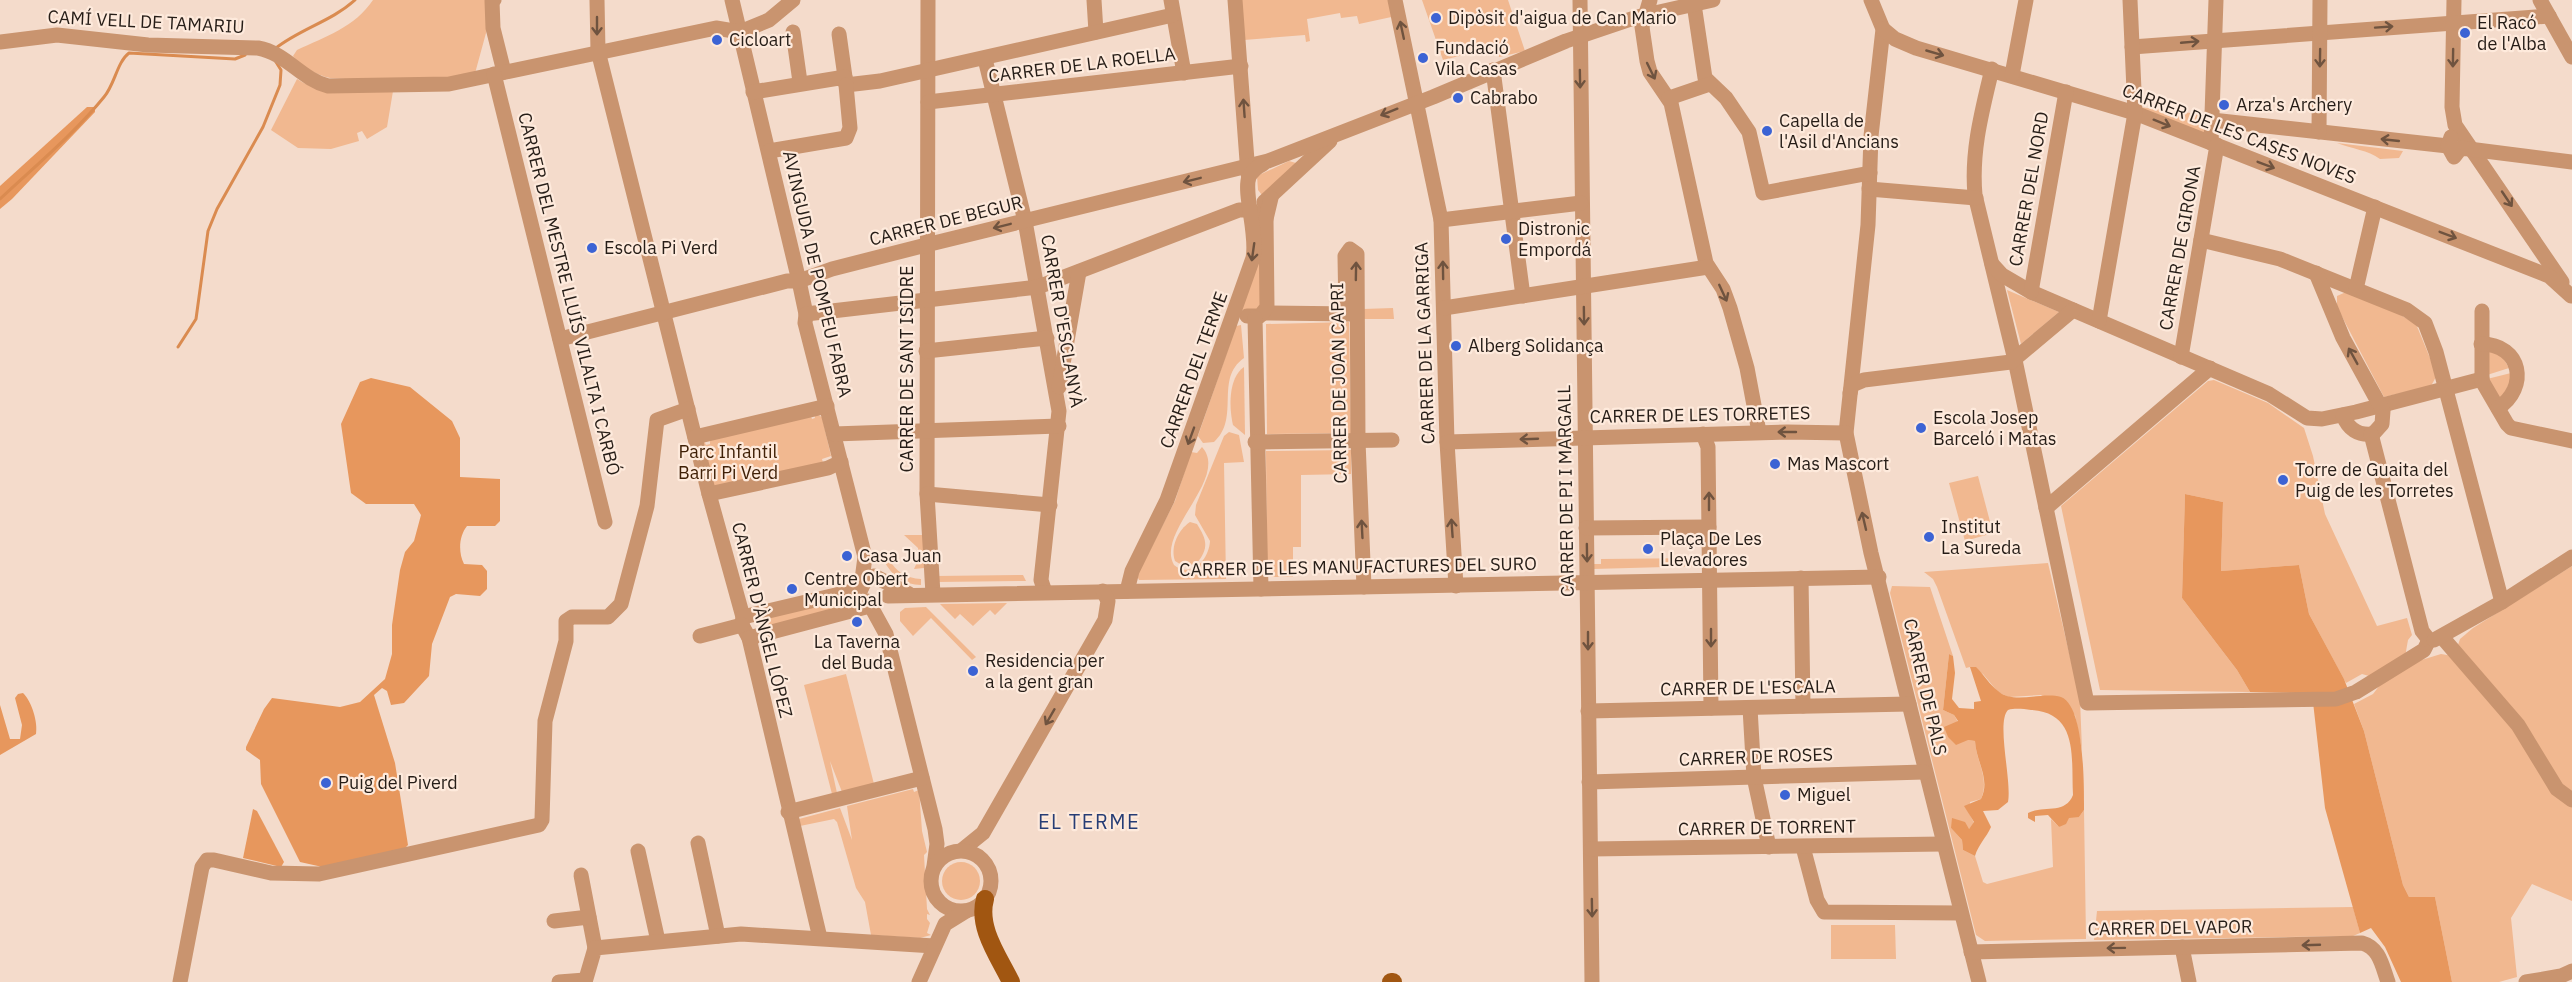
<svg xmlns="http://www.w3.org/2000/svg" width="2572" height="982" font-family="'IBM Plex Sans',sans-serif">
<style>
.green{fill:#f1b890}
.forest{fill:#e7975d}
.lines{fill:none;stroke-linecap:round;stroke-linejoin:round}
.stream{stroke:#da8b50;stroke-width:3}
.minor{stroke:#c9946f;stroke-width:15}
.major{stroke:#a15611;stroke-width:18}
.oneway{stroke:#6f533f}
.poi-dot{fill:#3c63d4;stroke:#feeadc;stroke-width:2}
.labels{text-anchor:middle;stroke-width:4.5;stroke-linejoin:round;paint-order:stroke}
.poi-label{font-size:18px;fill:#261d17;stroke:#feeadc;text-anchor:start}
.street-label{font-size:18px;fill:#261d17;stroke:#feeadc}
.park-label{font-size:18px;fill:#402007;stroke:#feeadc}
.neighbourhood-label{font-size:20px;letter-spacing:1.5px;fill:#273d75;stroke:#feeadc}
</style>
<rect width="100%" height="100%" fill="#f4dbcb"/>
<g class="green">
<path d="M373 0H495L474 77 393 82 330 78C317 75 301 67 293 56L297 50C325 37 355 27 373 0Z"/>
<path d="M1241 0H1393L1396 16 1359 24 1357 16 1341 18 1340 13 1307 19 1310 41 1306 42 1305 35 1244 40Z"/>
<path d="M1422 0H1508L1525 51 1499 57 1498 51 1492 48 1443 60Z"/>
<path d="M297 79C326 98 360 91 393 91L387 127 367 139 362 131 357 133 359 141 331 149 298 148 271 130Z"/>
<path d="M2138 107 2209 115V140Z"/>
<path d="M2337 143 2403 151 2399 158 2380 159C2368 150 2352 149 2337 143Z"/>
<path d="M1289 161 1296 163 1262 195 1258 190 1257 176Z"/>
<path d="M1257 240 1264 308 1244 312 1240 307Z"/>
<path d="M2007 290 2059 312 2021 344Z"/>
<path d="M2346 292 2392 310 2416 324 2437 375 2431 386 2384 397 2337 307V296Z"/>
<path d="M1393 308 1394 319H1363V309Z"/>
<path d="M1349 322 1351 433 1267 434 1266 324Z"/>
<path d="M1241 325 1244 358C1214 379 1241 418 1214 442L1203 443 1198 436 1236 326Z"/>
<path d="M2485 351 2501 354 2509 368 2487 375Z"/>
<path d="M1244 367 1245 435 1233 425C1229 408 1228 378 1244 367Z"/>
<path d="M2511 373 2513 375 2501 401 2487 379Z"/>
<path d="M2214 380 2268 403 2304 428 2313 456 2325 514 2377 626 2407 618 2412 635 2408 640 2405 657 2369 676 2362 674 2346 683 2309 614 2299 565 2221 571 2223 502 2185 494 2182 598 2237 670 2250 692 2100 690 2061 506 2208 381Z"/>
<path d="M814 413 822 417 831 456 822 459 823 463 713 489 701 444 704 441 706 445 710 444V440L810 414 812 419 815 418Z"/>
<path d="M1229 432 1239 435 1244 462 1224 463 1226 579 1139 580 1137 576 1175 501 1191 452 1197 453 1202 447C1230 478 1155 532 1174 565 1191 579 1209 560 1210 541L1195 515 1196 505 1224 436Z"/>
<path d="M1351 450V474L1301 475V547H1293V577H1267L1266 451Z"/>
<path d="M1978 476 1993 533 1965 541 1949 483Z"/>
<path d="M1190 522 1197 524C1207 540 1209 548 1197 563L1185 567 1175 561C1170 547 1178 530 1190 522Z"/>
<path d="M904 535H923L924 568 914 569 919 558 918 548Z"/>
<path d="M1703 558 1702 566 1593 569V564H1601V559Z"/>
<path d="M889 559C896 572 906 578 921 579V585C904 585 892 576 884 561Z"/>
<path d="M2048 563 2080 699 2082 750 2075 715 2041 695 2009 697 1998 692 1983 674 1970 667 1966 668 1937 587 1933 579 1924 572Z"/>
<path d="M2572 566V800L2458 645 2460 639 2473 628Z"/>
<path d="M1023 575 1026 581 937 582 936 576Z"/>
<path d="M1892 586 1930 587 1953 656 1949 654 1943 710 1954 715 1968 740 1975 741C1976 762 1990 778 1981 799L1970 802 1969 813 1974 823 1969 829 1951 828 1962 840 1963 850 1975 856 1983 882 1987 884 2053 867 2051 819 2059 827 2069 817H2079L2084 810 2086 939 1985 941 1976 935 1890 593Z"/>
<path d="M848 596 852 609 762 631 759 618Z"/>
<path d="M1007 603 995 615 990 610 973 626 960 614 955 619 940 604Z"/>
<path d="M926 607 976 657 972 660 931 618 913 636 900 621V612L905 608Z"/>
<path d="M2441 654 2453 656 2512 724 2572 805V901L2532 884 2511 918 2517 977 2499 982H2452L2435 897H2409L2403 885 2364 731 2354 704 2373 694 2383 681 2415 662Z"/>
<path d="M846 674 874 784 842 792 830 761 837 793 832 794 804 685Z"/>
<path d="M913 789 914 792 919 790 922 831 927 852 924 855 927 909 930 915 927 914V919L930 923 927 933 931 935 920 938 871 935 865 902 856 888 837 822 834 819 800 826 799 819 840 808 852 840 847 806Z"/>
<circle cx="961" cy="881" r="19"/>
<path d="M2353 907 2360 933 2353 936 2094 940 2097 911Z"/>
<path d="M1831 925H1895L1896 959H1831Z"/>
</g>
<g class="forest">
<path d="M87 107H95V112L12 199 0 209V186Z"/>
<path d="M371 378 410 387 452 421 460 438V477L500 479V521L495 526H467C459 536 458 552 464 564L482 565 487 571V589L480 596 456 594 450 597 432 644 429 676 404 703 391 705 387 691 382 688 374 695 395 763 408 845 405 848 327 868 300 862 261 784 260 760 246 750V747L264 709 272 698 340 707 360 702 385 679 392 654V625L400 570 405 552 414 541 421 515 414 504H366L351 493 341 424 360 382Z"/>
<path d="M2185 494 2223 502 2221 571 2299 565 2309 614 2344 679 2364 731 2403 885 2409 897H2435L2452 982H2401L2385 947 2371 928 2360 933 2325 808 2313 702 2341 694 2250 692 2237 670 2182 598Z"/>
<path d="M1949 654 1953 656 1955 673 1952 699 1959 708 1974 709V702L1981 701 1970 667H1976C1984 675 1990 685 1998 691 2014 705 2042 691 2061 697 2085 706 2084 788 2084 810L2079 817 2069 818 2066 824 2059 827 2048 815 2035 816V822L2028 818V813C2044 805 2065 815 2073 795 2071 758 2079 713 2031 710 2023 709 2015 708 2008 710 1996 722 2012 781 2008 802L1998 810 1983 811 1991 827C1986 838 1978 845 1975 856L1963 850 1962 840 1951 828 1952 818 1965 822 1969 829 1974 822 1964 806 1981 799C1991 779 1976 762 1975 741L1968 740 1956 745 1948 737 1944 727 1958 721 1954 715 1943 710Z"/>
<path d="M23 693C32 702 38 722 36 734L0 755V705L10 739H20L22 725 15 698 18 694Z"/>
<path d="M253 809 257 811 284 862 281 867 243 858Z"/>
</g>
<g class="lines">
<g class="stream">
<path d="M276 48C300 29 332 21 355 0"/>
<path d="M0 199C35 166 74 134 104 97 115 84 117 62 129 53L235 59 245 55"/>
<path d="M178 347 196 319 208 231 217 209 263 127 280 85 281 70 276 62"/>
</g>
<g class="minor">
<path d="M494 0 492 1 493 28 504 72"/>
<path d="M597 0 598 51 709 494 743 617 742 625 749 638 820 938"/>
<path d="M732 0 799 281 806 314 805 323 865 557 861 587"/>
<path d="M928 0 927 494 933 594"/>
<path d="M1094 0 1096 32"/>
<path d="M1171 0 1184 73"/>
<path d="M1235 0 1248 174"/>
<path d="M1395 0 1441 220 1447 442 1456 586"/>
<path d="M1580 0 1592 982"/>
<path d="M1650 0 1642 27 1647 61 1650 72 1671 103 1706 263 1723 289 1730 308 1747 368 1759 432"/>
<path d="M1871 0 1883 29 1871 136 1868 225 1846 433 1871 553 1979 982"/>
<path d="M2454 0 2452 107 2455 125 2562 282"/>
<path d="M2540 0 2572 57"/>
<path d="M1694 4 1705 78 1726 98 1749 132 1763 193 1870 173"/>
<path d="M1883 29 1895 39 1916 48 2135 113 2549 276 2571 296"/>
<path d="M793 32 800 82"/>
<path d="M839 34 845 77"/>
<path d="M0 42 57 35 148 45 258 48C286 53 301 79 328 86L449 84 716 28 740 32 769 20 793 0"/>
<path d="M2132 47 2549 16"/>
<path d="M985 59 1025 221 1059 411 1041 580 1045 592"/>
<path d="M1992 69C1982 111 1971 151 1975 195L2015 360 2087 703 2336 699 2356 692 2424 650 2429 640"/>
<path d="M1493 70 1523 296"/>
<path d="M494 74 605 522"/>
<path d="M2012 75 2026 0"/>
<path d="M753 92 845 77 846 85 880 81 1173 15"/>
<path d="M1669 98 1710 84"/>
<path d="M928 102 1241 66"/>
<path d="M2212 120 2448 146"/>
<path d="M2319 132 2320 0"/>
<path d="M2451 137 2448 146 2454 157 2461 148 2572 162"/>
<path d="M2211 143 2216 0"/>
<path d="M769 151 846 138 850 128 846 85"/>
<path d="M1869 189 1976 198"/>
<path d="M1264 202 1330 141"/>
<path d="M1441 220 1581 203"/>
<path d="M2201 240 2280 259 2407 310 2425 323 2436 352 2502 602"/>
<path d="M1992 264 2002 275 2031 292 2269 394 2307 418 2322 419 2356 412 2482 379"/>
<path d="M2316 273 2343 338 2383 411 2382 424 2373 434C2358 436 2348 429 2343 415"/>
<path d="M2356 289 2375 207"/>
<path d="M2031 292 2066 92"/>
<path d="M1444 308 1708 267"/>
<path d="M2482 311V381L2507 424 2511 428 2572 441"/>
<path d="M1264 313 1354 314"/>
<path d="M806 314 1038 287 1239 210H1251L1266 219"/>
<path d="M1346 314 1345 256 1350 249 1357 254 1358 441 1364 587"/>
<path d="M1247 316H1260L1267 307 1266 219 1271 198"/>
<path d="M1255 318 1261 589"/>
<path d="M2099 321 2135 113 2130 0"/>
<path d="M560 339 787 281H799L832 269 926 245 1268 161 1433 97 1566 41 1637 17 1713 0"/>
<path d="M2481 344C2522 344 2529 388 2498 408"/>
<path d="M926 351 1047 338"/>
<path d="M2181 357 2217 145"/>
<path d="M1059 387 1079 272"/>
<path d="M1850 393 1852 385 1864 380 2011 362 2073 310"/>
<path d="M834 434 1059 426"/>
<path d="M1703 434 1708 447 1711 708"/>
<path d="M2371 434 2422 631 2429 640"/>
<path d="M695 437 827 406"/>
<path d="M1255 442 1392 440"/>
<path d="M1447 442 1787 432 1846 433"/>
<path d="M709 494 828 468 841 462"/>
<path d="M927 494 1050 505"/>
<path d="M2046 508 2210 368"/>
<path d="M1586 528 1709 527"/>
<path d="M1801 578 1803 706"/>
<path d="M861 589 865 581 874 576 909 594"/>
<path d="M1127 591 1132 571 1167 500 1253 258C1258 235 1243 193 1249 177 1252 171 1257 167 1263 164"/>
<path d="M888 596 1879 577"/>
<path d="M869 603 886 634 935 829 937 844 934 866"/>
<path d="M743 617 861 589"/>
<path d="M700 636 742 625"/>
<path d="M2442 637 2518 725 2557 789 2572 800"/>
<path d="M749 638 866 607 867 601"/>
<path d="M2434 640 2502 602 2572 557"/>
<path d="M1750 708 1754 777 1769 847"/>
<path d="M1588 711 1909 704"/>
<path d="M1589 782 1924 772"/>
<path d="M788 812 922 778"/>
<path d="M698 843 718 936"/>
<path d="M1803 847 1817 900 1824 912 1961 913"/>
<path d="M1591 849 1943 844"/>
<path d="M962 850 983 833 1105 620 1108 601 1103 591"/>
<circle cx="961" cy="881" r="30"/>
<path d="M638 851 658 941"/>
<path d="M581 875 595 948"/>
<path d="M554 921 589 917"/>
<path d="M2182 947 2189 982"/>
<path d="M1971 952 2362 943C2380 948 2382 966 2388 982"/>
<path d="M180 982 202 867 207 860H214L271 873 319 874 539 825 542 820 545 721 566 641V621L572 617H608L621 604 647 506 657 420 688 409"/>
<path d="M559 982 585 980"/>
<path d="M585 982 595 948 741 934 934 946"/>
<path d="M919 982 945 924 966 911"/>
<path d="M2526 982 2561 976 2572 971"/>
</g>
<g class="major">
<path d="M985 899C977 928 999 957 1011 982"/>
<path d="M1391 982H1393"/>
</g>
</g>
<defs><path id="oneway-shaft" d="M-6 0H5M1.5-3L5.5 0L1.5 3" fill="none" stroke-width="1.6" stroke-linecap="round" stroke-linejoin="round" transform="scale(1.5)"/></defs>
<g class="oneway">
<use href="#oneway-shaft" transform="translate(597 26) rotate(90)"/>
<use href="#oneway-shaft" transform="translate(2384 27) rotate(-4)"/>
<use href="#oneway-shaft" transform="translate(1402 30) rotate(-102)"/>
<use href="#oneway-shaft" transform="translate(2190 42) rotate(-5)"/>
<use href="#oneway-shaft" transform="translate(1935 53) rotate(16)"/>
<use href="#oneway-shaft" transform="translate(2320 58) rotate(91)"/>
<use href="#oneway-shaft" transform="translate(2453 58) rotate(91)"/>
<use href="#oneway-shaft" transform="translate(1651 71) rotate(64)"/>
<use href="#oneway-shaft" transform="translate(1580 79) rotate(89)"/>
<use href="#oneway-shaft" transform="translate(1244 108) rotate(-94)"/>
<use href="#oneway-shaft" transform="translate(1389 112) rotate(158)"/>
<use href="#oneway-shaft" transform="translate(2162 123) rotate(22)"/>
<use href="#oneway-shaft" transform="translate(2390 140) rotate(-174)"/>
<use href="#oneway-shaft" transform="translate(2266 165) rotate(21)"/>
<use href="#oneway-shaft" transform="translate(1192 180) rotate(166)"/>
<use href="#oneway-shaft" transform="translate(2507 199) rotate(56)"/>
<use href="#oneway-shaft" transform="translate(1002 226) rotate(166)"/>
<use href="#oneway-shaft" transform="translate(2448 235) rotate(21)"/>
<use href="#oneway-shaft" transform="translate(1253 252) rotate(98)"/>
<use href="#oneway-shaft" transform="translate(1443 270) rotate(-91)"/>
<use href="#oneway-shaft" transform="translate(1356 271) rotate(-89)"/>
<use href="#oneway-shaft" transform="translate(1723 293) rotate(65)"/>
<use href="#oneway-shaft" transform="translate(1584 316) rotate(89)"/>
<use href="#oneway-shaft" transform="translate(2353 356) rotate(-119)"/>
<use href="#oneway-shaft" transform="translate(1787 432) rotate(180)"/>
<use href="#oneway-shaft" transform="translate(1191 436) rotate(110)"/>
<use href="#oneway-shaft" transform="translate(1529 439) rotate(178)"/>
<use href="#oneway-shaft" transform="translate(1709 501) rotate(-90)"/>
<use href="#oneway-shaft" transform="translate(1864 521) rotate(-103)"/>
<use href="#oneway-shaft" transform="translate(1452 528) rotate(-94)"/>
<use href="#oneway-shaft" transform="translate(1362 529) rotate(-93)"/>
<use href="#oneway-shaft" transform="translate(1587 553) rotate(89)"/>
<use href="#oneway-shaft" transform="translate(1711 638) rotate(90)"/>
<use href="#oneway-shaft" transform="translate(1588 641) rotate(90)"/>
<use href="#oneway-shaft" transform="translate(1050 717) rotate(120)"/>
<use href="#oneway-shaft" transform="translate(1592 908) rotate(89)"/>
<use href="#oneway-shaft" transform="translate(2311 945) rotate(178)"/>
<use href="#oneway-shaft" transform="translate(2116 948) rotate(179)"/>
</g>
<g class="poi-dot">
<circle cx="1436" cy="18" r="6"/>
<circle cx="2465" cy="33" r="6"/>
<circle cx="717" cy="40" r="6"/>
<circle cx="1423" cy="58" r="6"/>
<circle cx="1458" cy="98" r="6"/>
<circle cx="2224" cy="105" r="6"/>
<circle cx="1767" cy="131" r="6"/>
<circle cx="1506" cy="239" r="6"/>
<circle cx="592" cy="248" r="6"/>
<circle cx="1456" cy="346" r="6"/>
<circle cx="1921" cy="428" r="6"/>
<circle cx="1775" cy="464" r="6"/>
<circle cx="2283" cy="480" r="6"/>
<circle cx="1929" cy="537" r="6"/>
<circle cx="1648" cy="549" r="6"/>
<circle cx="847" cy="556" r="6"/>
<circle cx="792" cy="589" r="6"/>
<circle cx="857" cy="622" r="6"/>
<circle cx="973" cy="671" r="6"/>
<circle cx="326" cy="783" r="6"/>
<circle cx="1785" cy="795" r="6"/>
</g>
<g class="labels">
<g class="poi-label">
<text x="1448" y="24">Dipòsit d'aigua de Can Mario</text>
<text x="2477" y="29">El Racó<tspan x="2477" dy="21">de l'Alba</tspan></text>
<text x="729" y="46">Cicloart</text>
<text x="1435" y="54">Fundació<tspan x="1435" dy="21">Vila Casas</tspan></text>
<text x="1470" y="104">Cabrabo</text>
<text x="2236" y="111">Arza's Archery</text>
<text x="1779" y="127">Capella de<tspan x="1779" dy="21">l'Asil d'Ancians</tspan></text>
<text x="1518" y="235">Distronic<tspan x="1518" dy="21">Empordá</tspan></text>
<text x="604" y="254">Escola Pi Verd</text>
<text x="1468" y="352">Alberg Solidança</text>
<text x="1933" y="424">Escola Josep<tspan x="1933" dy="21">Barceló i Matas</tspan></text>
<text x="1787" y="470">Mas Mascort</text>
<text x="2295" y="476">Torre de Guaita del<tspan x="2295" dy="21">Puig de les Torretes</tspan></text>
<text x="1941" y="533">Institut<tspan x="1941" dy="21">La Sureda</tspan></text>
<text x="1660" y="545">Plaça De Les<tspan x="1660" dy="21">Llevadores</tspan></text>
<text x="859" y="562">Casa Juan</text>
<text x="804" y="585">Centre Obert<tspan x="804" dy="21">Municipal</tspan></text>
<text x="857" y="648" text-anchor="middle">La Taverna<tspan x="857" dy="21">del Buda</tspan></text>
<text x="985" y="667">Residencia per<tspan x="985" dy="21">a la gent gran</tspan></text>
<text x="338" y="789">Puig del Piverd</text>
<text x="1797" y="801">Miguel</text>
</g>
<g class="street-label">
<text transform="translate(146 22) rotate(3)" y="6">CAMÍ VELL DE TAMARIU</text>
<text transform="translate(1082 65) rotate(-7)" y="6">CARRER DE LA ROELLA</text>
<text transform="translate(2239 134) rotate(21)" y="6">CARRER DE LES CASES NOVES</text>
<text transform="translate(2029 189) rotate(-80)" y="6">CARRER DEL NORD</text>
<text transform="translate(946 221) rotate(-14)" y="6">CARRER DE BEGUR</text>
<text transform="translate(2180 248) rotate(-80)" y="6">CARRER DE GIRONA</text>
<text transform="translate(817 274) rotate(77)" y="6">AVINGUDA DE POMPEU FABRA</text>
<text transform="translate(569 294) rotate(76)" y="6">CARRER DEL MESTRE LLUÍS VILALTA I CARBÓ</text>
<text transform="translate(1062 321) rotate(80)" y="6">CARRER D'ESCLANYÀ</text>
<text transform="translate(1425 343) rotate(-92)" y="6">CARRER DE LA GARRIGA</text>
<text transform="translate(907 369) rotate(-90)" y="6">CARRER DE SANT ISIDRE</text>
<text transform="translate(1194 370) rotate(-70)" y="6">CARRER DEL TERME</text>
<text transform="translate(1339 383) rotate(-91)" y="6">CARRER DE JOAN CAPRI</text>
<text transform="translate(1700 415) rotate(-1)" y="6">CARRER DE LES TORRETES</text>
<text transform="translate(1566 491) rotate(-91)" y="6">CARRER DE PI I MARGALL</text>
<text transform="translate(1358 567) rotate(-1)" y="6">CARRER DE LES MANUFACTURES DEL SURO</text>
<text transform="translate(762 620) rotate(76)" y="6">CARRER D'ÀNGEL LÓPEZ</text>
<text transform="translate(1925 687) rotate(77)" y="6">CARRER DE PALS</text>
<text transform="translate(1748 688) rotate(-1)" y="6">CARRER DE L'ESCALA</text>
<text transform="translate(1756 757) rotate(-2)" y="6">CARRER DE ROSES</text>
<text transform="translate(1767 828) rotate(-1)" y="6">CARRER DE TORRENT</text>
<text transform="translate(2170 928) rotate(-1)" y="6">CARRER DEL VAPOR</text>
</g>
<g class="park-label">
<text x="728" y="458">Parc Infantil<tspan x="728" dy="21">Barri Pi Verd</tspan></text>
</g>
<g class="neighbourhood-label">
<text x="1089" y="829">EL TERME</text>
</g>
</g>
</svg>
